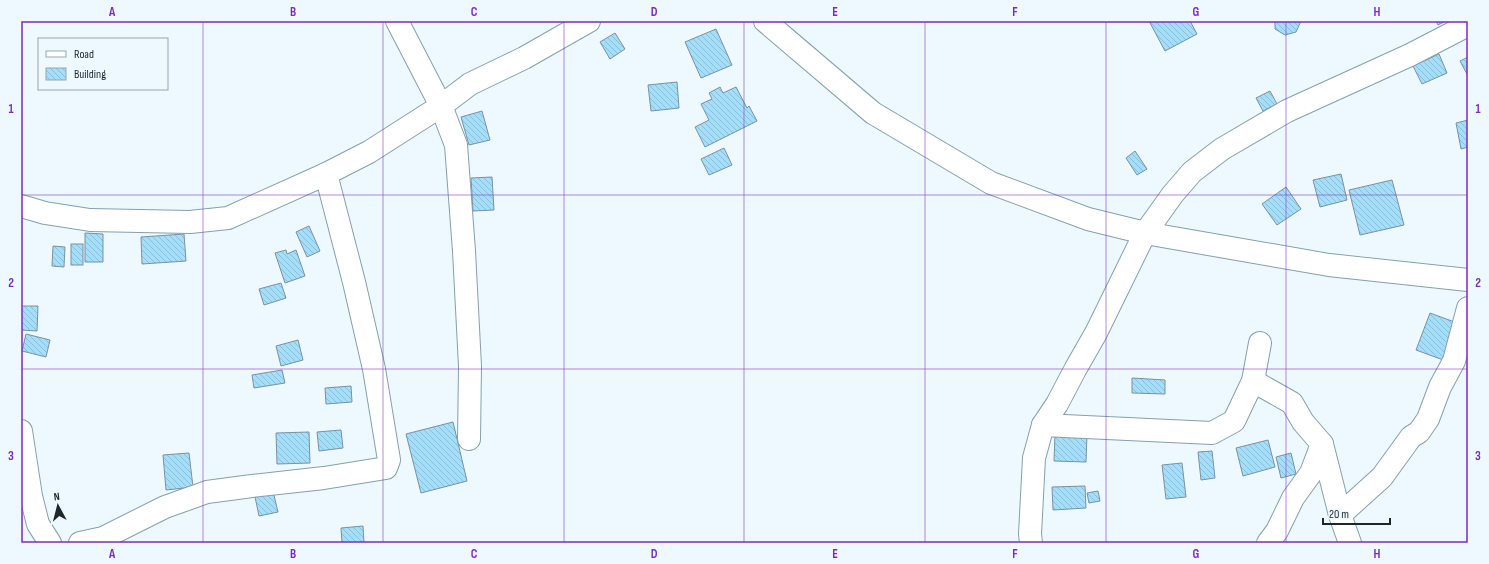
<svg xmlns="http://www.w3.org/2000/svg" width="1489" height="564" font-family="'Sofia Sans Condensed',sans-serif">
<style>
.building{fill:url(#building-back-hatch);stroke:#7892a0}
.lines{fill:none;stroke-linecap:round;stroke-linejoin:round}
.minor-casing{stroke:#85a0ad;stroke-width:24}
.minor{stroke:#fff;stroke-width:22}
.grid{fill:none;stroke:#7b2cbf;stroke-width:1;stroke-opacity:0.55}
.neatline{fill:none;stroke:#7b2cbf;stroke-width:1.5}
.grid-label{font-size:13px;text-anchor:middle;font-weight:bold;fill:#7b2cbf}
</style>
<defs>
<pattern id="building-back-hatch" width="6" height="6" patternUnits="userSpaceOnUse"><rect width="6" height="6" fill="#a4defb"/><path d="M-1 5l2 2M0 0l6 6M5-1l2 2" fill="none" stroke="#8dbed7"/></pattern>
</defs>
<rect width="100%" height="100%" fill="#eef9ff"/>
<g class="building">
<path d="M1149 21H1190L1197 34 1165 51Z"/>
<path d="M1275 21H1301L1296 32 1285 35 1275 29Z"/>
<path d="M1436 21H1446L1438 25Z"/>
<path d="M716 29 732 65 701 78 685 42Z"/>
<path d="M615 33 625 49 610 59 600 42Z"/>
<path d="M1439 54 1447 73 1422 84 1413 66Z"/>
<path d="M1468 57V76L1460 61Z"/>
<path d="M677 82 679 108 651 111 648 85Z"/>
<path d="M720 87 723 93 736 87 747 108 749 106 757 121 705 147 695 127 709 120 701 104 712 99 709 93Z"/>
<path d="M1270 91 1277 104 1263 111 1256 98Z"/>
<path d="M482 111 490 140 469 145 461 117Z"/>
<path d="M1468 120V147L1461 149 1456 123Z"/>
<path d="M724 148 732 165 709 175 701 159Z"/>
<path d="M1135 151 1147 169 1137 175 1126 158Z"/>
<path d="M1341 174 1347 200 1320 207 1313 180Z"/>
<path d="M492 177 494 210 473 211 471 178Z"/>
<path d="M1392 180 1404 225 1360 235 1349 190Z"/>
<path d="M1286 187 1301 209 1277 225 1262 204Z"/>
<path d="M309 226 320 251 307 257 296 232Z"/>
<path d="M85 233 103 234V262H85Z"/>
<path d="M184 234 186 261 142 264 141 237Z"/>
<rect x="71" y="244" width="12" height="21"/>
<path d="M53 246 65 247 64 267 52 266Z"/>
<path d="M286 250 287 254 296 250 305 276 285 283 275 253Z"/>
<path d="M281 283 286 298 264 305 259 289Z"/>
<path d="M21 306H38L37 331 21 330Z"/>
<path d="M1430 313 1460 324 1446 361 1416 350Z"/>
<path d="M26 334 50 340 46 357 22 351Z"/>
<path d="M298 340 303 360 281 366 276 346Z"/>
<path d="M282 370 285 383 254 388 252 375Z"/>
<path d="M1132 378 1165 380V394L1132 393Z"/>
<path d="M351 386 352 402 326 404 325 388Z"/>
<path d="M453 422 467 481 421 493 406 434Z"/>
<path d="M341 430 343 448 319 451 317 432Z"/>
<path d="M309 432 310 463 277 464 276 433Z"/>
<path d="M1055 434H1087L1086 462 1054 461Z"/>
<path d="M1268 440 1275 467 1243 476 1236 448Z"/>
<path d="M1212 451 1215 478 1201 480 1198 452Z"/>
<path d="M189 453 193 487 166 490 163 455Z"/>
<path d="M1291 453 1296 474 1281 478 1276 457Z"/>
<path d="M1182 463 1186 497 1166 499 1162 465Z"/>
<path d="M1085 486 1086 508 1053 510 1052 487Z"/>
<path d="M272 487 278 512 259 516 254 492Z"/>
<path d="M1098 491 1100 501 1089 503 1087 493Z"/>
<path d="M363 526 364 543H342L341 528Z"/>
</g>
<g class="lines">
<defs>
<g id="minor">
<path d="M397 21 441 106 456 145 464 251 470 366 469 439"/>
<path d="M765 21 873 113 991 183 1088 219 1145 233 1329 265 1468 280"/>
<path d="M21 206 45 213 90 220 190 222 228 218 326 174 369 152 441 106 470 84 524 58 589 21"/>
<path d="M1253 381 1292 403 1303 422 1322 444 1340 515 1350 543"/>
<path d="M1043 425 1212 433 1234 421 1253 381 1260 343"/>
<path d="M21 431 31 496 38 524 50 543"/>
<path d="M1340 515 1382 477 1411 437 1419 432 1428 419 1440 387 1454 361 1468 308"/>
<path d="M80 543 103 538 165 507 207 492 252 486 324 478 386 468 389 460 374 369 354 282 326 174"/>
<path d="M1031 543 1030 534 1034 458 1043 425 1057 404 1076 368 1096 333 1145 233 1173 194 1192 172 1222 149 1287 111 1410 55 1468 25"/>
<path d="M1268 543 1277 531 1293 498 1311 473 1322 444"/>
</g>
</defs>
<use href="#minor" class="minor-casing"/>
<use href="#minor" class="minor"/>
</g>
<path class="grid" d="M203 21V543M383 21V543M564 21V543M744 21V543M925 21V543M1106 21V543M1286 21V543M21 195H1468M21 369H1468"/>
<rect width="1489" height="564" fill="none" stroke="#eef9ff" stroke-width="44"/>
<rect x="38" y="38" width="130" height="52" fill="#eef9ff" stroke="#9aa5ab"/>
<rect x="46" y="51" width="20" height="6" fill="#ffffff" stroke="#9aa5ab"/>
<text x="74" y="58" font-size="12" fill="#1c262c">Road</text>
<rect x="46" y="68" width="20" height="12" fill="url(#building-back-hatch)" stroke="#9aa5ab"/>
<text x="74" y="78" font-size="12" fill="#1c262c">Building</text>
<g transform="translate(58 506) rotate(353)" stroke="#eef9ff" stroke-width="3" paint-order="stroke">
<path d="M0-3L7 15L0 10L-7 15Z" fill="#1c262c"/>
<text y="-6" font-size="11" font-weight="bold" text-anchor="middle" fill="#1c262c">N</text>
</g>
<path d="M1323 518v6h67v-6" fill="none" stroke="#1c262c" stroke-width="2"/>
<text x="1329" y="518" font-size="12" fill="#1c262c" stroke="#eef9ff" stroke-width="3" paint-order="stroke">20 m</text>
<rect x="22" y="22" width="1445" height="520" class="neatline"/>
<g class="grid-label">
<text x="112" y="16">A</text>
<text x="293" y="16">B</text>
<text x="474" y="16">C</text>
<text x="654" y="16">D</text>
<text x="835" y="16">E</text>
<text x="1015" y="16">F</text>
<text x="1196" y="16">G</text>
<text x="1377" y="16">H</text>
<text x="11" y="113">1</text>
<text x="1478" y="113">1</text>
<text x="11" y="287">2</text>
<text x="1478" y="287">2</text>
<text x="11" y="460">3</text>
<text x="1478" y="460">3</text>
<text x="112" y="558">A</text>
<text x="293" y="558">B</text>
<text x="474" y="558">C</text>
<text x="654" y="558">D</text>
<text x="835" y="558">E</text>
<text x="1015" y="558">F</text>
<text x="1196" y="558">G</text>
<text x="1377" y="558">H</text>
</g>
</svg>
